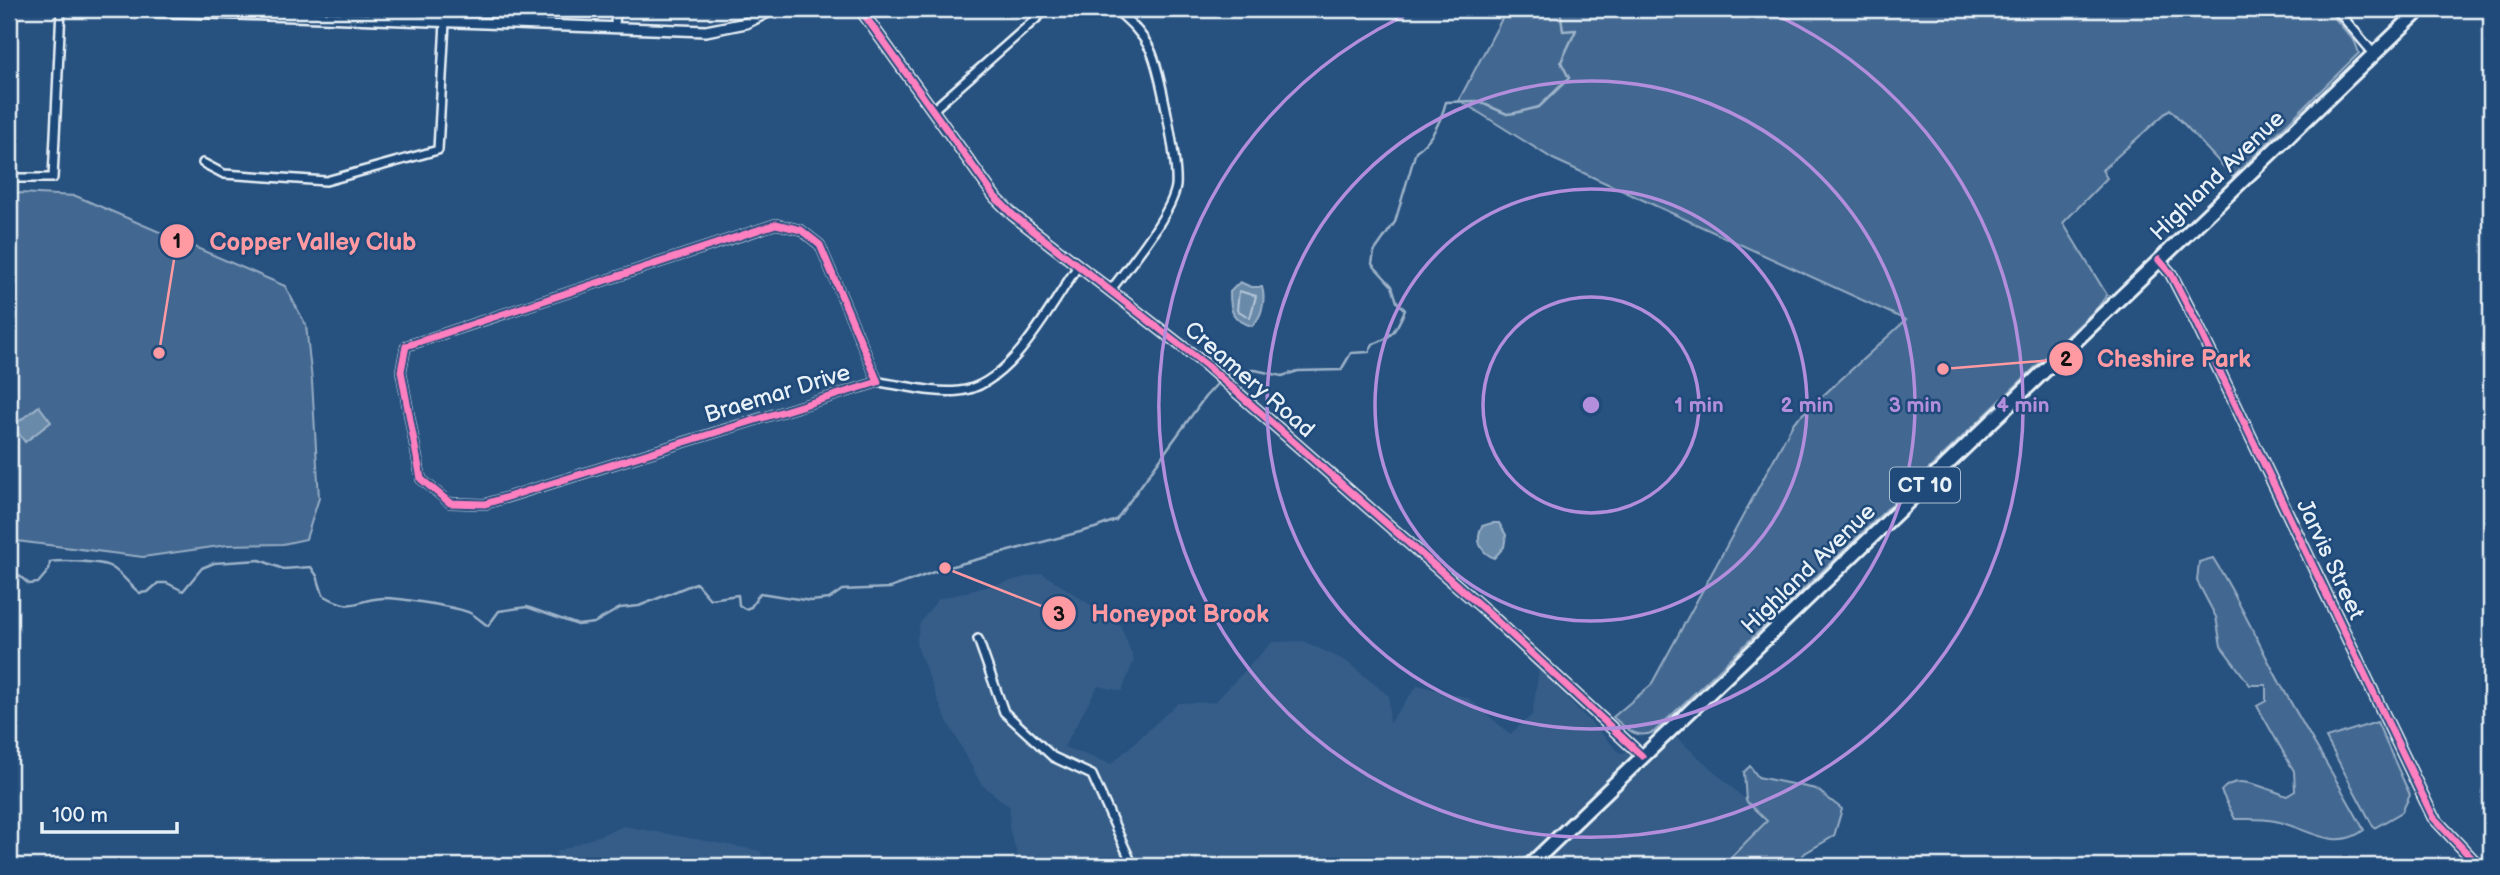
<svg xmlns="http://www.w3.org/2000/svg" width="2500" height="875" font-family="'Balsamiq Sans',sans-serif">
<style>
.built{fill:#355d88}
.green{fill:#436891;stroke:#96acc4;stroke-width:2}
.water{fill:#6b8aaa;stroke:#9db3c9;stroke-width:2}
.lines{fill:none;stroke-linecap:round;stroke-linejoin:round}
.shore{stroke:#b6c8d9;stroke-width:2}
.stream{stroke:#9db3c9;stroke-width:2.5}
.minor-casing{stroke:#e8f1f8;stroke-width:12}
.tertiary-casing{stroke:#e8f1f8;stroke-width:14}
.trunk-casing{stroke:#e8f1f8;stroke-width:18}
.minor{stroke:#1f4a7a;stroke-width:7}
.tertiary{stroke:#1f4a7a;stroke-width:9}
.trunk{stroke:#1f4a7a;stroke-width:12}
.cycleway-casing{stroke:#1f4a7a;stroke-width:11}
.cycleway{stroke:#ff80c0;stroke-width:7}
.ring{fill:none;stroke:#b28edc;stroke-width:3.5}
.labels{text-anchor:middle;stroke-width:5;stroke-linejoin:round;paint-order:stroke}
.shield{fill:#1f4a7a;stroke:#acbfd2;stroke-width:2}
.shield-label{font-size:21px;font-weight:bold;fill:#e8f1f8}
.street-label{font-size:23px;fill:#e8f1f8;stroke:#1f4a7a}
.centre{fill:#b28edc;stroke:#1f4a7a;stroke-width:3.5}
.ring-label{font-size:21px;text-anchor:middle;font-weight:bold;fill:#b28edc;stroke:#1f4a7a;stroke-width:5;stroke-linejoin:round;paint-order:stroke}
.leader{fill:none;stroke:#ff9aa2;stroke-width:2.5}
.callout-dot{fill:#ff9aa2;stroke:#1f4a7a;stroke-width:2.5}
.mark-label{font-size:21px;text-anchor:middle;font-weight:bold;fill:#111}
.callout-label{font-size:24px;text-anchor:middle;font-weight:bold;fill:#ff9aa2;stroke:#1f4a7a;stroke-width:5;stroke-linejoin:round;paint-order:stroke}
</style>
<rect width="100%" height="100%" fill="#27517f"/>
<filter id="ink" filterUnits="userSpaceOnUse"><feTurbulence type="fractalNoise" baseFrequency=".0143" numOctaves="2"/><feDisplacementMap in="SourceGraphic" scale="14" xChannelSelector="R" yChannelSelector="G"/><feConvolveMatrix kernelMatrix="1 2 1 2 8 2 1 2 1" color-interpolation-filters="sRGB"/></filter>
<g filter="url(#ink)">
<g class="built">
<path d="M1042 573 1120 624 1134 660 1122 691 1098 686 1064 747 1111 764 1178 703 1215 702 1272 642 1303 641 1346 661 1389 696V723L1418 685 1468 698 1510 734 1532 715 1539 669 1621 754 1674 735 1768 820 1721 866H1021L1009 828 1010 807 981 784 943 713 916 644 920 623 938 599Z"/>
<path d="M624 826 761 851 762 866H560L556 852Z"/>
</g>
<g class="green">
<path d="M1507 9H2327L2355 42 2359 53 2233 177 2170 109 2102 170 2107 178 2063 223 2107 295 2098 307 1654 732C1636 740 1626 728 1613 717L1651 685 1794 422 1906 320 1553 159 1459 100Z"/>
<path d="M19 193 76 196 285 286 306 325 312 381 319 498 306 539 283 544 227 545 143 557 9 540V194Z"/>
<path d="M2213 558C2239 599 2258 643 2281 685 2308 734 2338 781 2364 830 2334 853 2306 827 2275 821 2262 818 2248 819 2235 819L2221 791C2237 771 2268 790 2287 796L2295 791 2294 771 2257 706 2266 701V685H2250L2221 646 2216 617 2197 581 2199 562Z"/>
<path d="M2377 722 2410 795 2402 812 2374 828 2326 738Z"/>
<path d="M1750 766 1758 777 1816 789 1842 809 1834 836 1805 853 1795 866H1722L1767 821 1746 801 1744 772Z"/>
</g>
<g class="water">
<path d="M1240 282 1251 287H1262C1266 300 1262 317 1252 326 1232 320 1230 312 1230 292Z"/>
<path d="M39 406 51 422 25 442 13 426Z"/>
<path d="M1492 523H1499L1506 535 1504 547 1494 558C1480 552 1475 540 1482 526Z"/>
</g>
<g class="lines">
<path class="shore" d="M1239 291 1256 296 1250 318 1237 310Z"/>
<path class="stream" d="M9 567 29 584 38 583 49 570 50 562C62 560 101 561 111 567 122 573 130 586 140 593L148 592 158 583H167L183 591 202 568 214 563 260 560 283 569 311 567 317 576 323 595C357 614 353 599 384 598 399 598 458 607 470 613 476 616 482 622 488 626L499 611 527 607 578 625 594 623 620 608 639 606 696 583 710 599 738 595 739 605 745 609 751 607 760 593 811 601 829 599 842 590 890 588 945 568 1095 528 1116 520 1205 397 1229 371 1255 370 1282 376 1298 371 1341 370 1351 353 1369 352 1373 344C1393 338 1397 328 1405 310L1397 302 1392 286 1372 264 1374 252 1395 222 1416 151C1433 140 1441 120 1446 102L1477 101 1507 114 1515 113 1539 107 1569 78 1561 62 1576 30 1563 31 1560 9"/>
<defs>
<g id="minor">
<path d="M2336 9 2374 54"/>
<path d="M615 26 616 9"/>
<path d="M933 110 1047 9"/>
<path d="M203 163 224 174 326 181 438 150 445 22"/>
<path d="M9 178H53L61 9"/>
<path d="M776 224 801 230 820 245 878 382 485 504 450 503 421 479 401 371 406 346Z"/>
<path d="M1110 291C1128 267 1172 214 1176 186 1178 164 1160 69 1150 49 1141 32 1130 22 1115 9"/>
<path d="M878 382C903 385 934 394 959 391 1010 387 1051 305 1078 266"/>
<path d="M978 639 1004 712 1053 757 1092 775 1133 866"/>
</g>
<g id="tertiary">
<path d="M101 9 706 31 746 23 774 9"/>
<path d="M860 9 995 197 1013 215 1206 365 1485 610 1642 756"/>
<path d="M2159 260 2171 274 2196 322 2433 817 2479 866"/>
</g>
<path id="trunk" d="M1529 866 2421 9"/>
</defs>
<use href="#minor" class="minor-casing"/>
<use href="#tertiary" class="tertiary-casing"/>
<use href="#trunk" class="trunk-casing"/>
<use href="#minor" class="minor"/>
<use href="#tertiary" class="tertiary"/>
<use href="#trunk" class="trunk"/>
<defs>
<g id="cycleway">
<path d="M860 9 995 197 1013 215 1206 365 1485 610 1642 756"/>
<path d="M776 224 801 230 820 245 878 382 485 504 450 503 421 479 401 371 406 346Z"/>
<path d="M2159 260 2171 274 2196 322 2433 817 2479 866"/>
</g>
</defs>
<use href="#cycleway" class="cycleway-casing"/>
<use href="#cycleway" class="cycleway"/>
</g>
</g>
<g class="ring">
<circle cx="1591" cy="405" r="108"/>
<circle cx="1591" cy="405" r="216"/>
<circle cx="1591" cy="405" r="324"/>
<path d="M1763 9A432 432 0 1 1 1419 9"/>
</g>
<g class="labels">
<rect class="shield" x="1890" y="467.5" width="70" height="35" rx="5"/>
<g class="shield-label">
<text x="1925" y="492">CT 10</text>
</g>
<g class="street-label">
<text transform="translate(2217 175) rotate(-44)" y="8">Highland Avenue</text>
<text transform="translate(1250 379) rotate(41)" y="8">Creamery Road</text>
<text transform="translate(777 393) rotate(-17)" y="8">Braemar Drive</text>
<text transform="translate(2331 559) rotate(65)" y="8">Jarvis Street</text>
<text transform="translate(1808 568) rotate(-44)" y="8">Highland Avenue</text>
</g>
</g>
<circle cx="1591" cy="405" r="10" class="centre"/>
<g class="ring-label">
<text x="1699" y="412">1 min</text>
<text x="1807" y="412">2 min</text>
<text x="1915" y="412">3 min</text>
<text x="2023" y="412">4 min</text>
</g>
<path class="leader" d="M159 353L177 241M1943 369L2066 359M945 568L1059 613"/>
<g class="callout-dot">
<circle cx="159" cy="353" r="7"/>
<circle cx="1943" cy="369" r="7"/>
<circle cx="945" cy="568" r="7"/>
<circle cx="177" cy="241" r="18"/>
<circle cx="2066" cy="359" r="18"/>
<circle cx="1059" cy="613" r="18"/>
</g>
<g class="mark-label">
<text x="177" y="248">1</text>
<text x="2066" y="366">2</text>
<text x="1059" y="621">3</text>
</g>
<g class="callout-label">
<text x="313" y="250">Copper Valley Club</text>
<text x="2174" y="367">Cheshire Park</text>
<text x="1180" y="622">Honeypot Brook</text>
</g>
<rect width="2500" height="875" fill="none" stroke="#1f4a7a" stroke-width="35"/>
<rect x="18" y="18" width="2465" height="840" fill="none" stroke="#e8f1f8" stroke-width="2.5" filter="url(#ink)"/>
<path d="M42 822v10h135v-10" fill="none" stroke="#e8f1f8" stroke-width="3.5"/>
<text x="52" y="822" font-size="21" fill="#e8f1f8" stroke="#1f4a7a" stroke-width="5" paint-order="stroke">100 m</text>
</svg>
